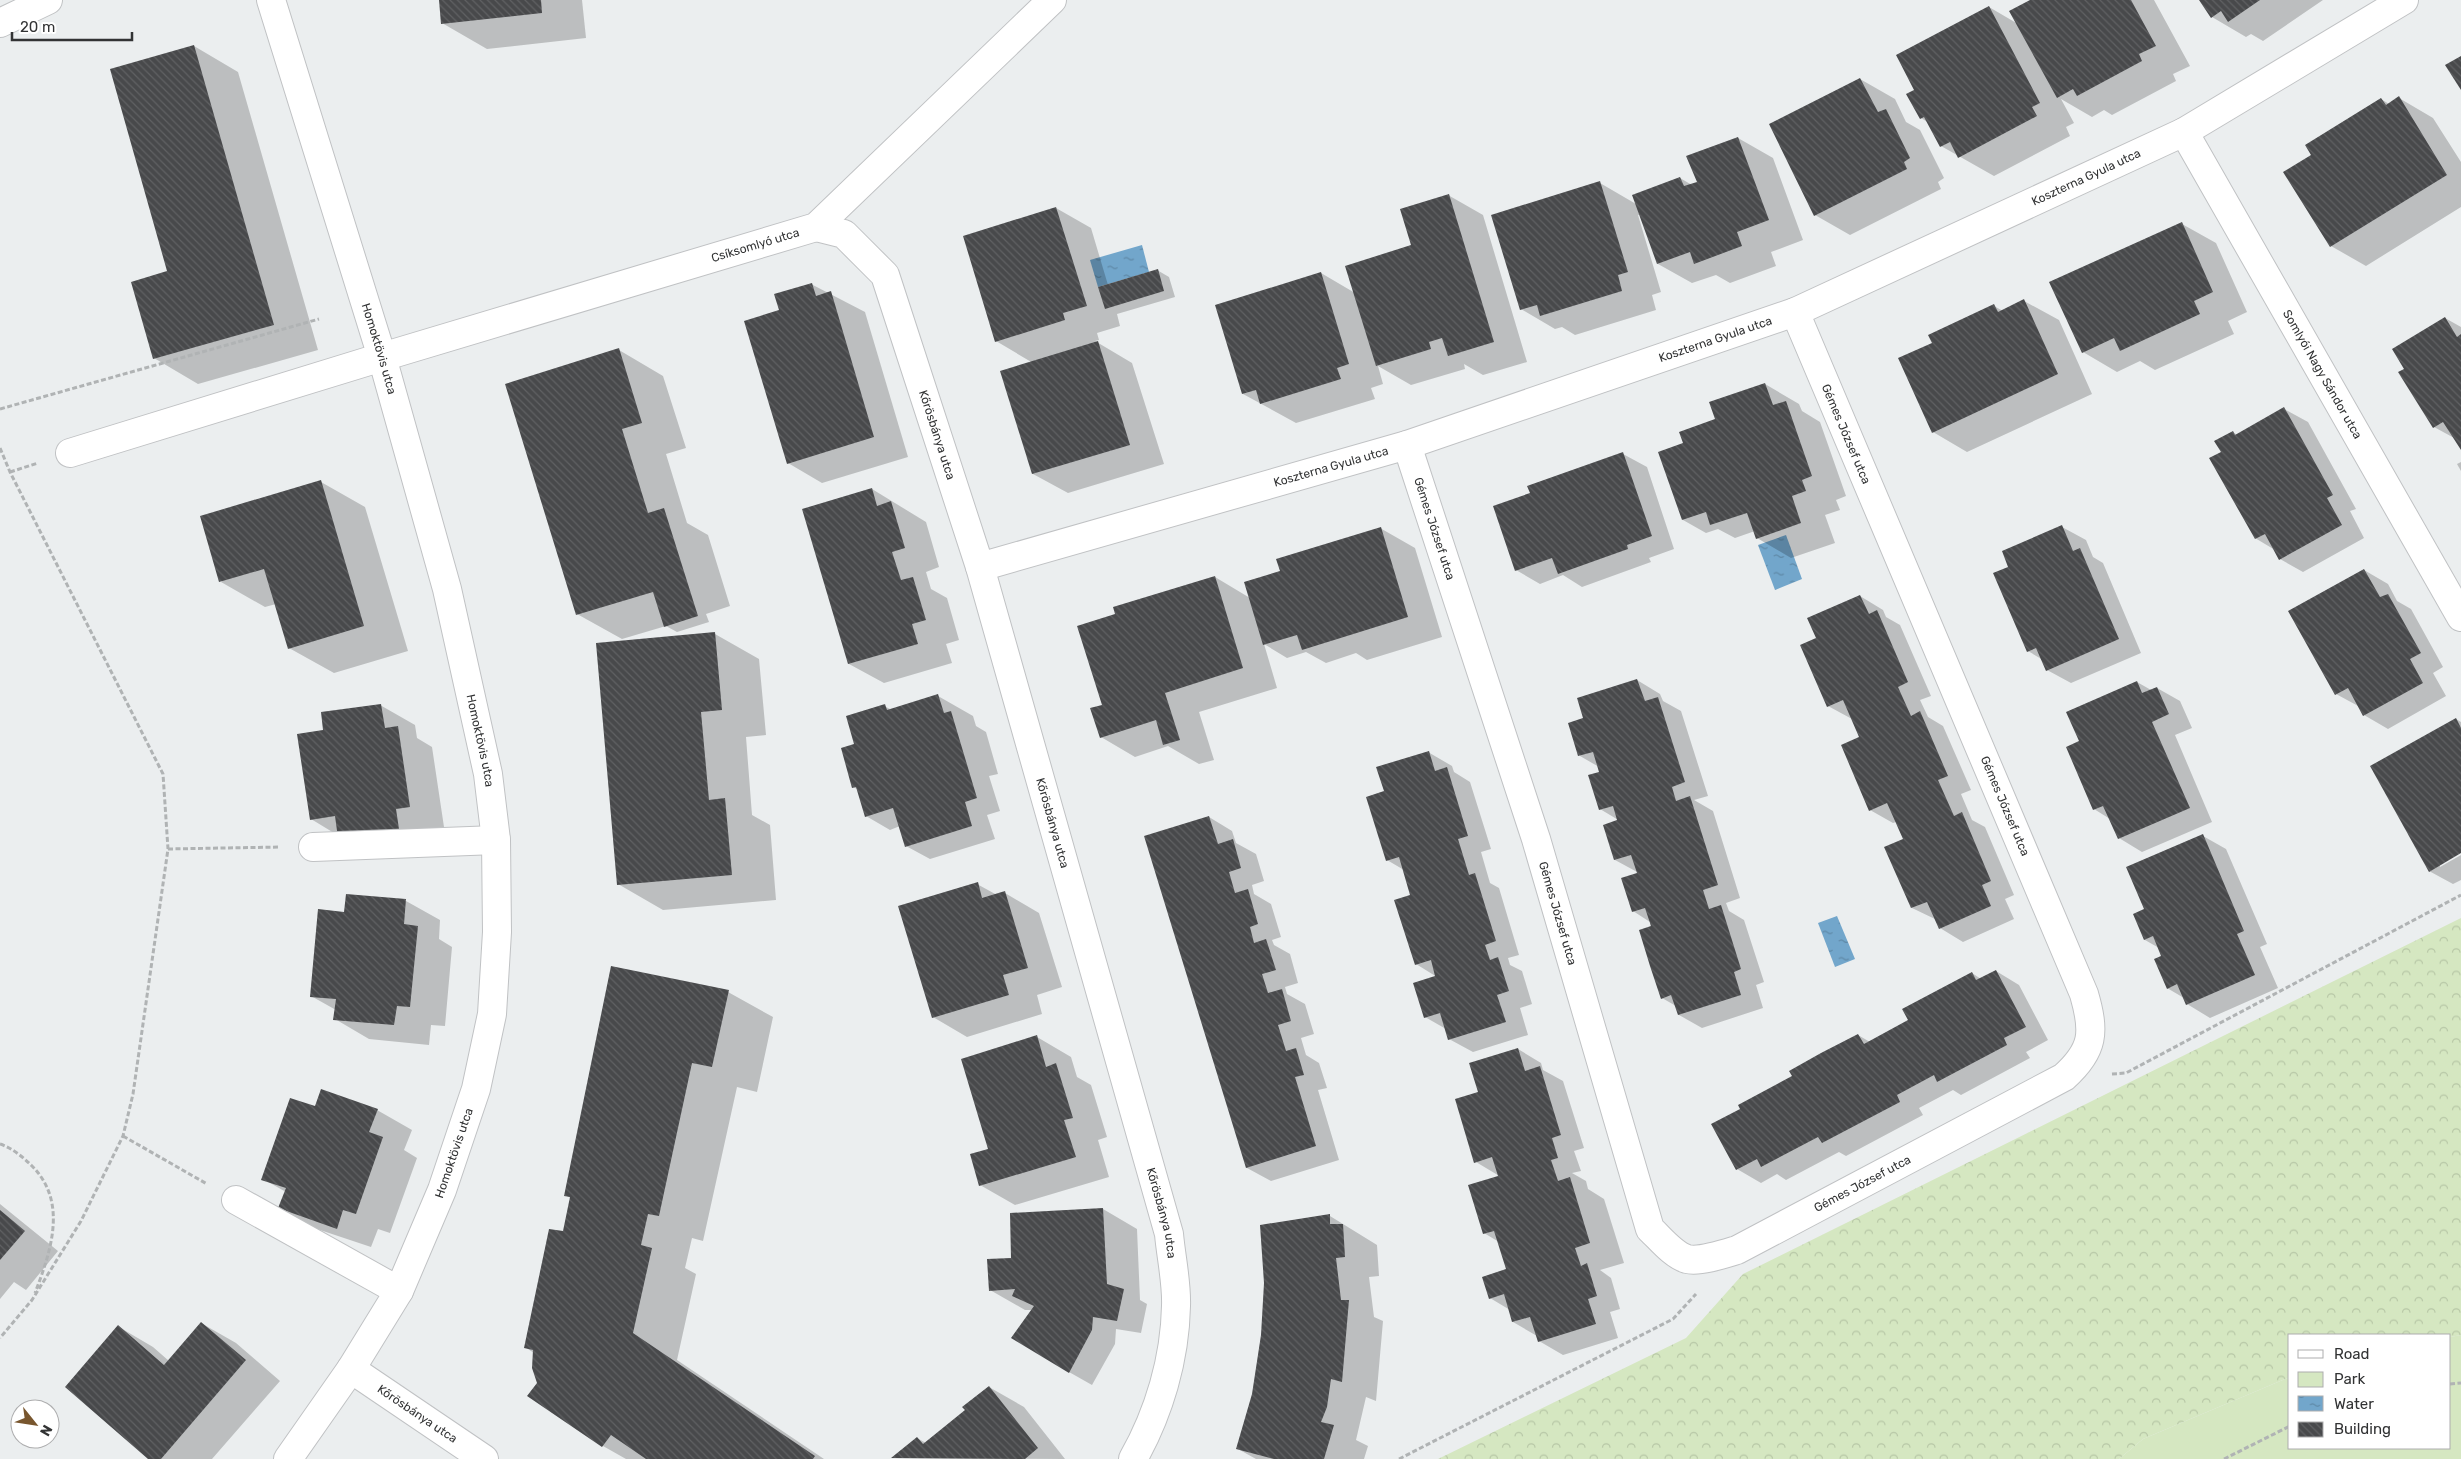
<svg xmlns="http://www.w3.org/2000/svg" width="2461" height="1459" font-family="Rubik,sans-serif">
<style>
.green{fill:#d5e7c1}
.forest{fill:url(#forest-crowns)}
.water{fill:url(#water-ripples)}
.shadow{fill:#0003}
.building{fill:url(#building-back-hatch)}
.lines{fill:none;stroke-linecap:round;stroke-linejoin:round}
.minor-casing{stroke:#c0c2c4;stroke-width:30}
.path{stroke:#b0b3b4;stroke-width:3;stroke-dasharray:5 2.5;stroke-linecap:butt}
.minor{stroke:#fff;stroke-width:28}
.labels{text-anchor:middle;stroke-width:5;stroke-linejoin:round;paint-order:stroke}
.street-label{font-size:12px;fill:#323334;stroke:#fff}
</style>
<defs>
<pattern id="forest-crowns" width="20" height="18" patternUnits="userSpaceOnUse" patternTransform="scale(1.25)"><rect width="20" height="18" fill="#d5e7c1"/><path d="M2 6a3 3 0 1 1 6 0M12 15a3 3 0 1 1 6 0" fill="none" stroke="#b7c7a6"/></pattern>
<pattern id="water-ripples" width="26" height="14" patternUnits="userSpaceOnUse" patternTransform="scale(1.25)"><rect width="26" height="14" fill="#72a6cb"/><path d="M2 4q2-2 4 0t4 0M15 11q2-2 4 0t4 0" fill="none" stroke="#5e88a6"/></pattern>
<pattern id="building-back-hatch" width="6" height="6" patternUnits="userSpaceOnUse" patternTransform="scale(1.25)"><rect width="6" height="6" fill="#48494b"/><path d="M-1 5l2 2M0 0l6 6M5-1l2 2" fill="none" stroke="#606163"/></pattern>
</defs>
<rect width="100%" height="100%" fill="#ebeeef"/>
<path class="green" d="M2461 1335V1459H2119L2143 1439 2290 1377V1448H2450V1337Z"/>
<path class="forest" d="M2461 918V1335L2450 1337V1335H2290V1377L2143 1439 2119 1459H1438L1686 1338 1743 1274Z"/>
<g class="water">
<path d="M1142 245 1149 272 1098 287 1090 260Z"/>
<path d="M1786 535 1802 579 1775 590 1758 545Z"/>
<path d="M1837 916 1855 959 1835 967 1818 923Z"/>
</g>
<g class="shadow">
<path d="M440 0H582L586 38 487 49 442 23Z"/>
<path d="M2033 0H2154L2190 66 2173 74 2176 81 2112 115 2104 110 2092 117 2061 99 2074 123 2066 127 2070 136 1994 176 1941 146 1929 123 1921 118 1915 91 1989 7 2018 24Z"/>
<path d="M2200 0H2323L2263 41 2251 34 2246 37 2212 17Z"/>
<path d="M194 46 238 72 318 350 198 384 154 358 169 272Z"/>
<path d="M1860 79 1895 99 1906 122 1920 130 1944 178 1938 182 1941 189 1850 235 1815 215Z"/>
<path d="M2399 98 2433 118 2461 162V207L2366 266 2331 246 2285 172 2313 155 2381 99 2389 104Z"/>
<path d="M1738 138 1773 158 1803 240 1771 252 1776 266 1730 283 1716 275 1692 283 1658 264 1640 215H1638L1661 292 1652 295 1656 310 1575 335 1562 327 1555 329 1521 309 1600 183 1636 204 1680 178 1692 185 1698 183Z"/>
<path d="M1448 195 1483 215 1527 362 1483 375 1464 364 1465 369 1411 385 1378 366 1383 384 1371 388 1375 399 1296 423 1243 394 1321 273 1355 293 1413 246Z"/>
<path d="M1056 208 1091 228 1108 285 1157 270 1169 277 1175 297 1117 314 1120 326 1097 333 1099 340 1095 341 1132 363 1164 464 1068 493 1033 474V363L996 341Z"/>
<path d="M2182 224 2216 243 2247 312 2228 321 2234 334 2155 370 2140 361 2117 372 2083 352Z"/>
<path d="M811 284 865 312 908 457 822 483 788 463 780 311Z"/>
<path d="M2024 301 2059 320 2092 394 1967 452 1933 432 1934 343 1994 306 2003 311Z"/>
<path d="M2445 318 2461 327V448L2456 439 2434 427 2406 369Z"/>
<path d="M619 350 663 376 686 448 666 454 687 523 708 535 730 606 706 614 709 622 677 632 666 626 622 639 577 614Z"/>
<path d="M1765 384 1799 404 1802 411 1820 422 1846 496 1836 500 1840 510 1825 515 1835 543 1791 558 1757 538 1755 531 1735 538 1718 529 1706 533 1683 520 1685 443Z"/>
<path d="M2284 409 2308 422 2356 509 2350 511 2364 538 2303 572 2280 559 2275 550 2255 538 2222 453 2233 432 2237 435Z"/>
<path d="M1623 454 1647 467 1674 549 1649 558 1651 562 1582 587 1563 575 1540 584 1516 570 1532 494Z"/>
<path d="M2461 462V471L2457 464Z"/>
<path d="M321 482 365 507 408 651 334 673 289 648 276 604 265 607 221 582Z"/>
<path d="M872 489 926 522 939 567 926 572 931 589 947 598 959 640 946 644 952 663 884 683 849 664Z"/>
<path d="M2062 527 2086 540 2093 557 2103 563 2141 653 2071 683 2047 670 2043 660 2028 651 2010 567Z"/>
<path d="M1380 528 1415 548 1442 637 1367 660 1356 653 1326 663 1306 652 1287 658 1264 644 1277 688 1199 712 1214 760 1199 764 1168 746 1135 757 1101 737 1117 615 1215 577 1250 598 1281 572Z"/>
<path d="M2364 570 2388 584 2397 601 2411 609 2443 667 2433 673 2446 696 2388 729 2364 715 2360 707 2336 694Z"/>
<path d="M1860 596 1883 610 1886 617 1900 625 1931 696 1920 700 1928 717 1943 726 1971 790 1961 794 1972 820 1985 827 2014 895 2005 899 2014 919 1963 942 1940 928 1937 920 1912 908 1904 840 1896 822 1893 823 1870 810 1860 738 1852 719 1828 706 1818 639Z"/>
<path d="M715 634 759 659 766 735 746 737 752 815 770 825 776 900 663 910 618 884Z"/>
<path d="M1637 680 1660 694 1663 701 1681 711 1708 796 1694 800 1713 811 1740 898 1726 903 1729 911 1744 920 1764 982 1756 985 1763 1008 1702 1028 1679 1015 1676 1006 1662 998 1650 922 1633 911 1639 873 1615 860 1620 821 1600 809 1601 773 1599 767 1580 756 1570 724 1585 719Z"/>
<path d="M2137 682 2151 690 2157 688 2180 701 2192 728 2175 735 2212 822 2142 852 2119 838 2110 819 2094 809 2081 742Z"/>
<path d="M938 696 973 716 976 726 986 732 998 774 989 776 1000 811 987 815 995 839 930 859 906 846 900 826 890 830 866 816 859 790 853 787 855 745 884 706 892 710Z"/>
<path d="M380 705 415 725 417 738 432 747 444 827 430 829 433 848 339 836 311 819Z"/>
<path d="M2456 719 2461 722V852L2440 864V867L2461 855V880L2453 884 2429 871Z"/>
<path d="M1428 752 1452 766 1454 772 1470 782 1491 849 1481 852 1490 883 1499 888 1519 955 1508 958 1510 965 1522 971 1532 1004 1520 1008 1528 1035 1473 1052 1449 1039 1446 1029 1425 1017 1437 977 1416 964 1412 896 1404 870 1387 860 1385 792Z"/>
<path d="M1209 817 1232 831 1236 843 1256 854 1264 881 1252 885 1254 894 1271 904 1281 937 1272 940 1274 945 1290 954 1298 983 1285 987 1287 994 1305 1004 1314 1034 1301 1038 1306 1055 1319 1063 1327 1088 1318 1090 1339 1160 1271 1181 1247 1168Z"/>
<path d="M2203 836 2226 849 2267 944 2260 947 2278 988 2210 1018 2187 1004 2184 998 2167 988 2163 956 2159 948 2145 940 2146 909Z"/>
<path d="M977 884 997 895 1005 893 1039 913 1062 987 1037 995 1042 1014 967 1037 933 1017Z"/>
<path d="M406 901 440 920 439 939 452 947 445 1026 431 1025 429 1045 369 1039 335 1019 336 1010 311 996 345 913Z"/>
<path d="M1996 971 2019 985 2048 1040 2026 1052 2030 1058 1961 1095 1953 1090 1919 1108 1923 1115 1846 1156 1839 1152 1786 1180 1777 1174 1761 1183 1737 1169 1713 1124 1742 1109 1858 1035 1870 1042 1910 1021 1972 973 1981 979Z"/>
<path d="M728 992 773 1017 757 1092 737 1087 703 1241 692 1238 685 1268 696 1274 677 1360 824 1459H626L603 1446 538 1384 534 1353 525 1347 564 1233 571 1198 565 1195Z"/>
<path d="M1037 1037 1071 1057 1077 1077 1091 1085 1107 1137 1098 1140 1109 1177 1015 1205 980 1185 989 1150Z"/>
<path d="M1518 1049 1541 1063 1543 1070 1563 1081 1584 1148 1574 1151 1581 1171 1572 1173 1586 1181 1588 1189 1604 1199 1624 1263 1600 1270 1611 1278 1620 1309 1610 1312 1618 1338 1563 1355 1539 1341 1537 1336 1513 1322 1510 1310 1490 1298 1508 1270 1499 1242 1484 1233 1501 1177 1476 1162 1479 1093Z"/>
<path d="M315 1108 377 1110 412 1130 404 1150 417 1158 390 1233 378 1229 371 1247 314 1228 280 1208 286 1192 263 1179Z"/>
<path d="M0 1204 58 1251 26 1290 14 1282 0 1299Z"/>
<path d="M1103 1209 1137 1229 1140 1300 1147 1304 1141 1333 1116 1329 1115 1344 1092 1385 1069 1372 1034 1310H1025L990 1290 1012 1259Z"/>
<path d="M1330 1216 1377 1245 1379 1276 1369 1277 1374 1317 1383 1321 1376 1401 1366 1397 1356 1440 1368 1446 1364 1459H1256L1238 1449 1253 1394 1263 1335 1265 1283 1262 1226Z"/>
<path d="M201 1323 236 1343 280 1381 212 1459H150L119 1327 153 1347 169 1361Z"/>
<path d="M989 1387 1024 1407 1065 1459 893 1458 917 1438 926 1443 967 1411Z"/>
</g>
<g class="building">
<path d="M439 0H541L542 13 441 24Z"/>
<path d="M2030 0H2131L2156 46 2139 54 2142 61 2077 96 2073 89 2057 98 2009 11Z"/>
<path d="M2199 0H2260L2228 22 2221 11 2211 18Z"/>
<path d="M1989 6 2040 103 2032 107 2037 116 1958 158 1950 142 1940 147 1924 117 1920 119 1906 94 1914 90 1896 55Z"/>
<path d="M194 45 274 325 153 359 131 282 167 271 110 69Z"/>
<path d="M2461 56V90L2445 65Z"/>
<path d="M1860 78 1878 112 1886 109 1910 158 1904 162 1907 169 1814 216 1769 124Z"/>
<path d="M2399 96 2447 175 2330 247 2283 172 2311 155 2305 145 2381 98 2386 105Z"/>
<path d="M1738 137 1769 220 1737 232 1742 246 1694 264 1690 252 1657 264 1632 195 1680 177 1684 186 1697 182 1686 156Z"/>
<path d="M1600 181 1628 272 1618 275 1622 291 1540 316 1537 305 1520 310 1491 215Z"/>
<path d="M1449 194 1494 342 1448 356 1442 338 1429 342 1431 349 1376 366 1345 266 1411 245 1400 209Z"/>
<path d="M1056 207 1087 306 1063 313 1065 320 995 342 963 236Z"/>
<path d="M2182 222 2213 292 2194 301 2200 314 2120 351 2114 338 2082 353 2049 282Z"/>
<path d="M1158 269 1164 291 1105 309 1098 287Z"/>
<path d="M1321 272 1349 364 1337 368 1341 379 1260 404 1256 390 1242 394 1215 305Z"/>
<path d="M812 283 816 296 831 291 874 437 787 464 744 321 779 310 774 294Z"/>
<path d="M2024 299 2058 374 1932 433 1898 358 1932 343 1928 335 1994 304 1998 312Z"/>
<path d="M2445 317 2457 337 2461 334V450L2443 422 2433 428 2398 372 2404 369 2392 349Z"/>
<path d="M1098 341 1130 445 1032 474 1000 371Z"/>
<path d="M619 348 642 423 622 429 648 513 664 508 698 616 664 627 653 592 576 615 505 384Z"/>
<path d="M1765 383 1773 405 1786 401 1812 476 1802 480 1806 491 1792 496 1801 523 1756 539 1747 513 1710 525 1706 512 1682 520 1658 452 1683 443 1679 432 1715 419 1709 402Z"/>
<path d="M2284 407 2333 495 2327 498 2342 525 2279 560 2265 534 2255 539 2209 458 2221 452 2214 441 2233 431 2235 435Z"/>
<path d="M1623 452 1652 536 1627 545 1628 549 1558 574 1552 558 1515 571 1493 506 1530 493 1527 486Z"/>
<path d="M321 480 364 626 288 649 264 569 219 582 200 516Z"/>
<path d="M872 488 877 506 891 501 905 548 892 552 901 580 913 577 926 620 912 624 918 644 848 664 802 509Z"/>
<path d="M2062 525 2073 551 2080 548 2119 639 2046 671 2036 648 2027 652 1993 573 2008 567 2002 551Z"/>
<path d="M1381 527 1408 617 1302 650 1297 635 1263 645 1244 582 1280 571 1276 559Z"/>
<path d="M2364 569 2380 597 2388 594 2421 653 2410 659 2423 683 2363 716 2348 688 2335 695 2288 611Z"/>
<path d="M1215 576 1243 668 1165 693 1180 740 1163 745 1156 720 1100 738 1090 708 1102 705 1077 626 1115 614 1113 607Z"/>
<path d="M1860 595 1869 614 1877 610 1908 682 1898 687 1911 716 1920 711 1948 776 1938 780 1954 816 1962 812 1991 881 1982 885 1991 906 1939 929 1927 902 1911 908 1884 847 1903 839 1887 803 1869 811 1841 745 1859 737 1843 700 1827 707 1800 645 1816 638 1807 618Z"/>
<path d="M715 632 722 710 701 712 709 800 725 798 732 875 617 885 596 643Z"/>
<path d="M1637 679 1645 701 1658 697 1685 782 1672 787 1676 801 1690 796 1718 885 1703 890 1709 909 1721 905 1741 969 1734 972 1741 995 1678 1015 1671 995 1661 999 1650 966 1639 930 1651 926 1645 908 1632 912 1621 878 1637 873 1631 855 1614 860 1603 825 1617 820 1613 806 1599 810 1588 775 1599 772 1593 752 1578 756 1568 723 1583 718 1577 698Z"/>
<path d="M2137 681 2142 693 2157 687 2169 714 2152 722 2190 808 2118 839 2103 806 2093 810 2066 747 2079 741 2066 712Z"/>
<path d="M938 694 944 713 951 711 977 798 965 802 972 826 905 847 893 808 865 817 856 787 852 788 841 748 854 744 846 716 885 704 887 710Z"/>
<path d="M381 704 385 728 398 726 410 807 396 809 399 829 338 838 335 816 310 820 297 734 323 730 321 712Z"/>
<path d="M2456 718 2461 728V853L2429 872 2370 766Z"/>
<path d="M1429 751 1435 771 1447 767 1468 836 1458 839 1469 875 1475 873 1496 941 1485 945 1490 960 1498 957 1509 991 1497 995 1506 1022 1448 1040 1440 1013 1424 1018 1413 983 1435 976 1431 960 1415 965 1394 900 1410 895 1399 857 1386 861 1366 797 1384 791 1376 767Z"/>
<path d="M1209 816 1218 844 1233 839 1241 868 1229 872 1235 893 1248 889 1258 924 1250 927 1254 943 1266 939 1276 970 1262 974 1268 993 1282 989 1291 1021 1278 1025 1286 1051 1296 1048 1304 1075 1295 1077 1316 1146 1246 1168 1144 836Z"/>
<path d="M2203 834 2244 931 2237 934 2255 975 2186 1005 2177 984 2167 989 2154 959 2161 956 2153 936 2144 940 2133 914 2144 909 2126 867Z"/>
<path d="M978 882 982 898 1005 891 1028 968 1003 975 1009 995 932 1018 898 906Z"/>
<path d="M346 894 406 899 404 924 418 926 410 1007 397 1006 394 1025 333 1020 336 999 310 997 318 909 344 912Z"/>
<path d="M611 966 729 990 712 1067 692 1063 659 1216 648 1214 641 1245 652 1248 633 1333 815 1456 813 1459H646L611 1435 602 1447 527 1396 537 1383 532 1368 533 1350 524 1348 549 1229 563 1231 570 1197 564 1196Z"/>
<path d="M1996 970 2026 1027 2004 1038 2007 1045 1937 1082 1934 1075 1897 1095 1900 1102 1822 1143 1818 1137 1761 1167 1757 1159 1736 1170 1711 1124 1740 1109 1738 1105 1792 1076 1789 1071 1821 1053 1858 1034 1864 1044 1908 1020 1902 1009 1972 972 1976 980Z"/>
<path d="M1037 1035 1046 1067 1056 1063 1073 1118 1064 1120 1076 1157 979 1186 970 1154 988 1149 961 1059Z"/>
<path d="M1518 1048 1525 1071 1540 1066 1550 1099 1561 1135 1552 1138 1558 1158 1551 1160 1558 1181 1570 1177 1590 1243 1575 1248 1581 1266 1587 1263 1597 1296 1588 1299 1596 1324 1538 1342 1530 1317 1512 1322 1504 1294 1489 1299 1482 1277 1506 1269 1494 1231 1483 1234 1468 1185 1498 1176 1492 1157 1474 1163 1455 1099 1478 1092 1469 1063Z"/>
<path d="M321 1089 378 1109 369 1132 383 1137 356 1214 343 1210 337 1229 278 1208 286 1188 261 1180 290 1098 315 1106Z"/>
<path d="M1103 1208 1107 1284 1124 1289 1117 1321 1093 1317 1092 1330 1069 1373 1011 1338 1034 1306 1012 1296 1015 1289 989 1291 987 1259 1011 1258 1010 1213Z"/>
<path d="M0 1210 25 1231 0 1260Z"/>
<path d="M1330 1214V1224H1343L1345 1257 1336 1258 1341 1300H1349L1342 1382 1331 1379 1327 1407 1321 1422 1334 1425 1324 1459H1274L1236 1449 1252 1394 1261 1335 1264 1283 1260 1225Z"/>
<path d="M201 1322 246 1360 161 1459H148L65 1387 118 1325 164 1365Z"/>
<path d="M989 1386 1038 1448 1025 1459 891 1458 917 1437 923 1444 965 1410 962 1407Z"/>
</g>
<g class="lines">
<defs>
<g id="minor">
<path id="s1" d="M271 0 382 357 447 589 488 774 496 840 497 932 492 1014 476 1089 442 1190 399 1291 351 1369 288 1459"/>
<path d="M0 23 48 0"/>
<path id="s2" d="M2184 132 2461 617"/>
<path id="s3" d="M816 227 844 234 885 275 980 567 1169 1234C1171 1257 1177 1283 1176 1306 1175 1359 1159 1413 1133 1459"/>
<path id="s4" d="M1407 445 1536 839 1650 1229C1660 1238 1673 1255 1687 1259 1700 1262 1724 1254 1737 1250L2064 1077C2094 1050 2095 1032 2084 994L1795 312"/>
<path id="s5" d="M70 453 382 357 816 227 1052 0"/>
<path id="s6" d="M980 567 1407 445 1795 312 2184 132 2404 0"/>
<path d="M313 847 496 840"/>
<path d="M236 1200 399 1291"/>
<path id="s7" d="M351 1369 484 1459"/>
</g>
</defs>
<use href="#minor" class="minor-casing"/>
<g class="path">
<path d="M0 409 319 319"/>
<path d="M0 448 10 472 163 774 168 849 133 1094 123 1136 81 1221 32 1300 0 1338"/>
<path d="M10 472 38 463"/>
<path d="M168 849 280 847"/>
<path d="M2112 1074 2126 1073 2461 895"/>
<path d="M123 1136 207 1184"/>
<path d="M0 1144C12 1148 23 1157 32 1166 68 1202 51 1251 35 1293"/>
<path d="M2450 1384 2461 1383"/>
<path d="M1399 1459 1673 1319 1696 1294"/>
<path d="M2224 1459 2290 1426"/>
</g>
<use href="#minor" class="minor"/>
</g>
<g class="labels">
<g class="street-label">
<text dy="4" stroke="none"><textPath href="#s6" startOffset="1175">Koszterna Gyula utca</textPath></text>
<text dy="4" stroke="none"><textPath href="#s5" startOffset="716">Csíksomlyó utca</textPath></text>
<text dy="4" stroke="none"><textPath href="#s6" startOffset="770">Koszterna Gyula utca</textPath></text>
<text dy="4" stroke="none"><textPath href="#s1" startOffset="365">Homoktövis utca</textPath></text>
<text dy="4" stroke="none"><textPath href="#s2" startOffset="279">Somlyói Nagy Sándor utca</textPath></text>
<text transform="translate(1846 434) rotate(67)" y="4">Gémes József utca</text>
<text dy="4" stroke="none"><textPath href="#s3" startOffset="255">Kőrösbánya utca</textPath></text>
<text dy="4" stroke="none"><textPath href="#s6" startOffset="365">Koszterna Gyula utca</textPath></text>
<text dy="4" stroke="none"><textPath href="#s4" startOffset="88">Gémes József utca</textPath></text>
<text dy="4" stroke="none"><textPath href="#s1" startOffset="770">Homoktövis utca</textPath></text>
<text transform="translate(2005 806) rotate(67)" y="4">Gémes József utca</text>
<text dy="4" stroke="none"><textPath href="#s3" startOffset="660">Kőrösbánya utca</textPath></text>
<text dy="4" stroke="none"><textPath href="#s4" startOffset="492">Gémes József utca</textPath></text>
<text transform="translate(454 1153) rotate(-71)" y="4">Homoktövis utca</text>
<text dy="4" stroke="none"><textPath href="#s4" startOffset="1062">Gémes József utca</textPath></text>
<text dy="4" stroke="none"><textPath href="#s3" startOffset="1065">Kőrösbánya utca</textPath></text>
<text dy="4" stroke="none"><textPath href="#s7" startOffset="80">Kőrösbánya utca</textPath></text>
</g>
</g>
<rect x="2288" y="1334" width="162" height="115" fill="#ffffff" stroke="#adadae"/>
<rect x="2298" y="1350" width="25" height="8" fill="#ffffff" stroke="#adadae"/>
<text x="2334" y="1359" font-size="15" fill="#323334">Road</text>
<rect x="2298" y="1372" width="25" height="15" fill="#d5e7c1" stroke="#adadae"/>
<text x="2334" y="1384" font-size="15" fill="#323334">Park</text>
<rect x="2298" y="1396" width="25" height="15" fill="url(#water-ripples)" stroke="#adadae"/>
<text x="2334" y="1409" font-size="15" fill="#323334">Water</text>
<rect x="2298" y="1422" width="25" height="15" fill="url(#building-back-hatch)" stroke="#adadae"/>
<text x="2334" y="1434" font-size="15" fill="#323334">Building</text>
<g transform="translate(35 1424) rotate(120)"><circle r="24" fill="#ffffff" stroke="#adadae"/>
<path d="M0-4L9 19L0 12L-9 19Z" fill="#78562e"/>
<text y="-8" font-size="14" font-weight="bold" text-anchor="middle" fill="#323334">N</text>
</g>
<path d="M12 32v8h120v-8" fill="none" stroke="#323334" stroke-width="2.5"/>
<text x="20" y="32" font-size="15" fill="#323334" stroke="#ffffff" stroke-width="4" paint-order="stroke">20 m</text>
</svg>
